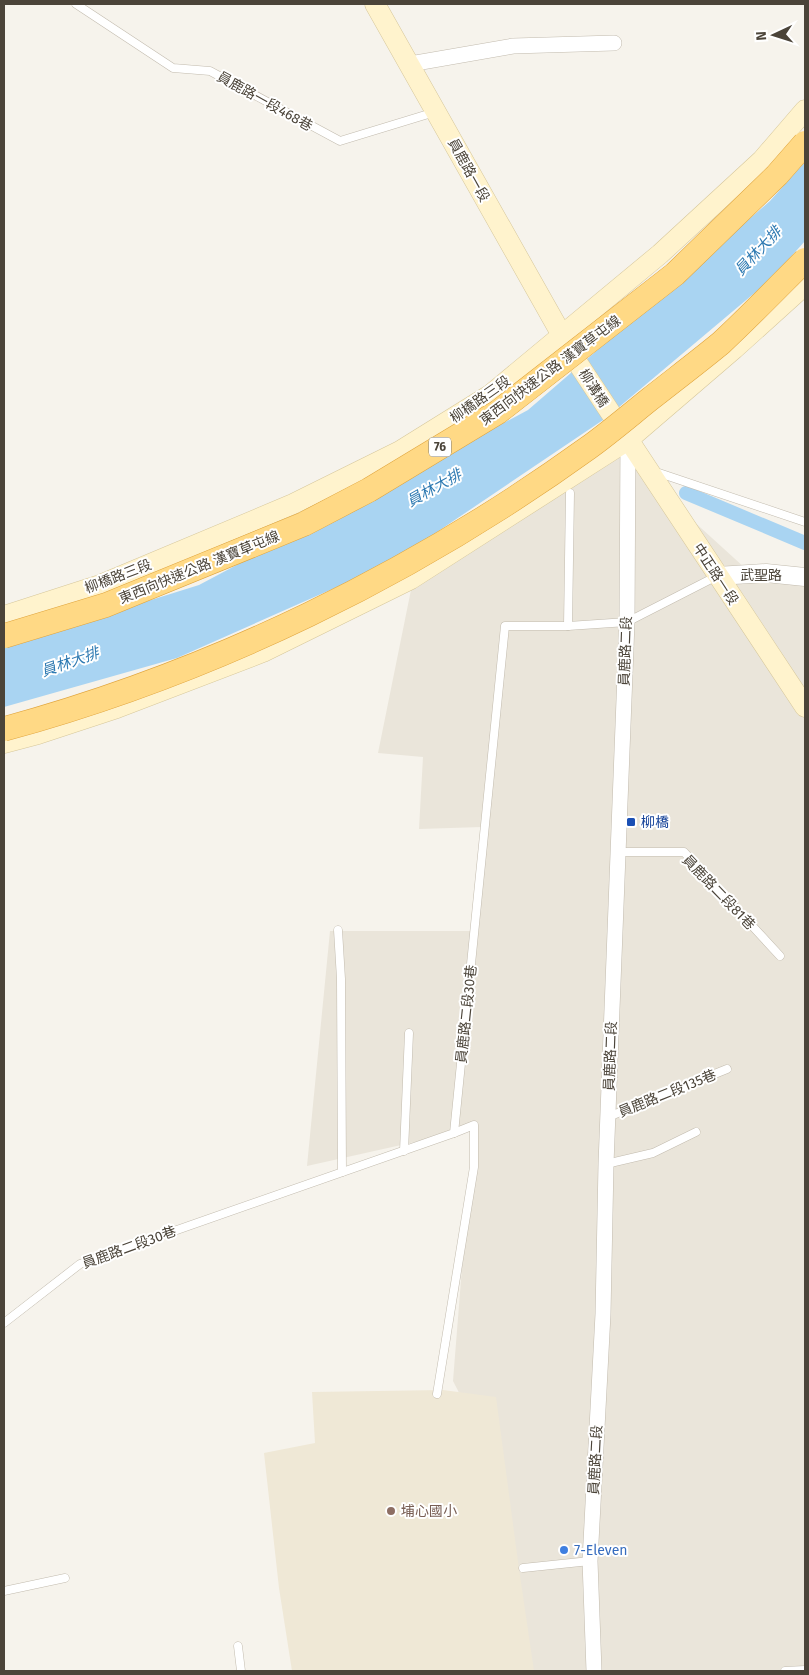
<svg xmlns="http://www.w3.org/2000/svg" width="809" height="1675" font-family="'Fira Sans','Noto Sans TC',sans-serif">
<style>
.residential{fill:#eae5da}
.education{fill:#efe8d6}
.water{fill:#a9d4f2}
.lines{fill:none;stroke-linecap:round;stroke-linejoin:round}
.canal{stroke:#a9d4f2;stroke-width:14}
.service-casing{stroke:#c2bbae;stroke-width:9}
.minor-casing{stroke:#c2bbae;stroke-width:16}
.tertiary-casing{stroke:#c2bbae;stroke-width:19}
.secondary-casing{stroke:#d6c79b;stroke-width:21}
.service{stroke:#fff;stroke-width:8}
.minor{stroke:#fff;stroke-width:15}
.tertiary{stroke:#fff;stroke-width:18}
.secondary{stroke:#fff3cd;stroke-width:20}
.trunk-bridge-casing{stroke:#e0a43c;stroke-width:25;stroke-linecap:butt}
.trunk-bridge{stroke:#ffd985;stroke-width:24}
.transit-dot{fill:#1a4fb4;stroke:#fff;stroke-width:2}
.education-dot{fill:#8d6e63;stroke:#fff;stroke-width:2}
.shop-dot{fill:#3f7fe0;stroke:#fff;stroke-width:2}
.labels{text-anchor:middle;stroke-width:4;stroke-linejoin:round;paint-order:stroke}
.shield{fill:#fff;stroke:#817c74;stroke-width:1}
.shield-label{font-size:12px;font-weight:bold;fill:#4b4439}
.street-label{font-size:14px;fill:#4b4439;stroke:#fff}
.transit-label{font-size:14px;fill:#164399;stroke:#fff;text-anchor:start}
.education-label{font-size:14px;fill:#785e54;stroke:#fff;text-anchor:start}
.shop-label{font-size:14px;fill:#366cbe;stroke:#fff;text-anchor:start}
.water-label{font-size:15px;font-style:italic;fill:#2e7ab2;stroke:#fff}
</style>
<rect width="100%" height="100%" fill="#f6f3ec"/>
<path class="residential" d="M613 448 756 578 805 585V1671H493L489 1451 453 1381 473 1129 307 1166 330 931H471L482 827 419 829 423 757 378 753 414 575Z"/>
<path class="education" d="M443 1390 496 1397 519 1569 534 1671H292L279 1588 264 1453 315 1443 312 1392Z"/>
<path class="water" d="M805 162V241L770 280 606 418 391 563 177 658 4 707V646L199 585 528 410 770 201Z"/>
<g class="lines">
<path class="canal" d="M686 493 805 543"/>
<defs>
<g id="service">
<path d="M76 4 173 68 210 71 340 141 435 112"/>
<path d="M656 472 805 522"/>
<path d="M568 626 570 493"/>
<path d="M617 852H684L780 956"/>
<path d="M338 930 341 979 342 1172"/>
<path d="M608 1117 727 1069"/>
<path d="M404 1151 409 1033"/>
<path d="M606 1164 653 1153 696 1132"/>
<path d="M4 1323 80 1264 454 1133 505 626H568L627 622 717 576"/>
<path d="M437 1394 474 1167V1125L454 1133"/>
<path d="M523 1568 590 1561"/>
<path d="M4 1591 65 1578"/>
<path d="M238 1646 241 1671"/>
<path d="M785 1671 805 1670"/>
</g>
<g id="minor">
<path d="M410 64 513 46 614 43"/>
<path d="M594 1671 590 1561 603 1314 606 1164 627 622 628 440"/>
</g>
<path id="tertiary" d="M717 576 766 573 805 577"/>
<g id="secondary">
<path d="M375 4 577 362 805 707"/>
<path d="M4 616 100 585 293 504 400 451 490 395 660 254 762 160 805 110"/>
<path d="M4 743 38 734 117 708 263 652 411 579 628 440 734 349 805 285"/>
</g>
</defs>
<use href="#service" class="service-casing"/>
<use href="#minor" class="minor-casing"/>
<use href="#tertiary" class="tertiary-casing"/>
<use href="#secondary" class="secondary-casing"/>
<use href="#service" class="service"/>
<use href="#minor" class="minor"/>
<use href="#tertiary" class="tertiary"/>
<use href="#secondary" class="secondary"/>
<defs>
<g id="trunk-bridge">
<path d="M4 636 106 605 304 524 369 490 498 412 675 274 777 175 805 143"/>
<path d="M4 729C213 672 412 575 588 448 609 433 630 415 650 399 674 380 698 362 721 343 750 316 777 288 805 260"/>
</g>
</defs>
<use href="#trunk-bridge" class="trunk-bridge-casing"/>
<use href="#trunk-bridge" class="trunk-bridge"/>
</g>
<rect class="transit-dot" x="626" y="817" width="10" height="10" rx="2.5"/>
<circle class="education-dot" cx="391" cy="1511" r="5"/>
<circle class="shop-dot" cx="564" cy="1550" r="5"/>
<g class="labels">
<rect class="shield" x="429" y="437.5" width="22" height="19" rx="4"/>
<g class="shield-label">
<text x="440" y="451">76</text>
</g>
<g class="street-label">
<text transform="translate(265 101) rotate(29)" y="5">員鹿路一段468巷</text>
<text transform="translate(469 170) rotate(61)" y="5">員鹿路一段</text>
<text transform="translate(550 370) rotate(-37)" y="5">東西向快速公路 漢寶草屯線</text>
<text transform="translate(594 388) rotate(57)" y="5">柳溝橋</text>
<text transform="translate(480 399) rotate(-35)" y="5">柳橋路三段</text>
<text transform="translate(199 567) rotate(-22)" y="5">東西向快速公路 漢寶草屯線</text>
<text transform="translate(716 574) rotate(57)" y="5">中正路一段</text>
<text x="761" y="580">武聖路</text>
<text transform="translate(118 576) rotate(-21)" y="5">柳橋路三段</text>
<text transform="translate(625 651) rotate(-88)" y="5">員鹿路二段</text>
<text transform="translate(719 892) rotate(46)" y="5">員鹿路二段81巷</text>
<text transform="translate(466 1014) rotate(-84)" y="5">員鹿路二段30巷</text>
<text transform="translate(610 1056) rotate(-88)" y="5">員鹿路二段</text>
<text transform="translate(667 1093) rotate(-22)" y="5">員鹿路二段135巷</text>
<text transform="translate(129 1247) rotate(-20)" y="5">員鹿路二段30巷</text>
<text transform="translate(595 1460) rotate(-87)" y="5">員鹿路二段</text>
</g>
<g class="transit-label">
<text x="641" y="827">柳橋</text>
</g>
<g class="education-label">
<text x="401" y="1516">埔心國小</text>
</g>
<g class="shop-label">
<text x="574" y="1555">7-Eleven</text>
</g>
<g class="water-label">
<text transform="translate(758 251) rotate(-47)" y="5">員林大排</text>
<text transform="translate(434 488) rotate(-29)" y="5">員林大排</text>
<text transform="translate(70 662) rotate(-19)" y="5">員林大排</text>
</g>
</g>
<rect width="809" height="1675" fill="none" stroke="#4b4439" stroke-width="10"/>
<g transform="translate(774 35) rotate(266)" stroke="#ffffff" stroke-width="4" paint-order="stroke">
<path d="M0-4L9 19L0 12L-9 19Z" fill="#4b4439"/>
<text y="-8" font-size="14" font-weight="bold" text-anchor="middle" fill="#4b4439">N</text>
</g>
</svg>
